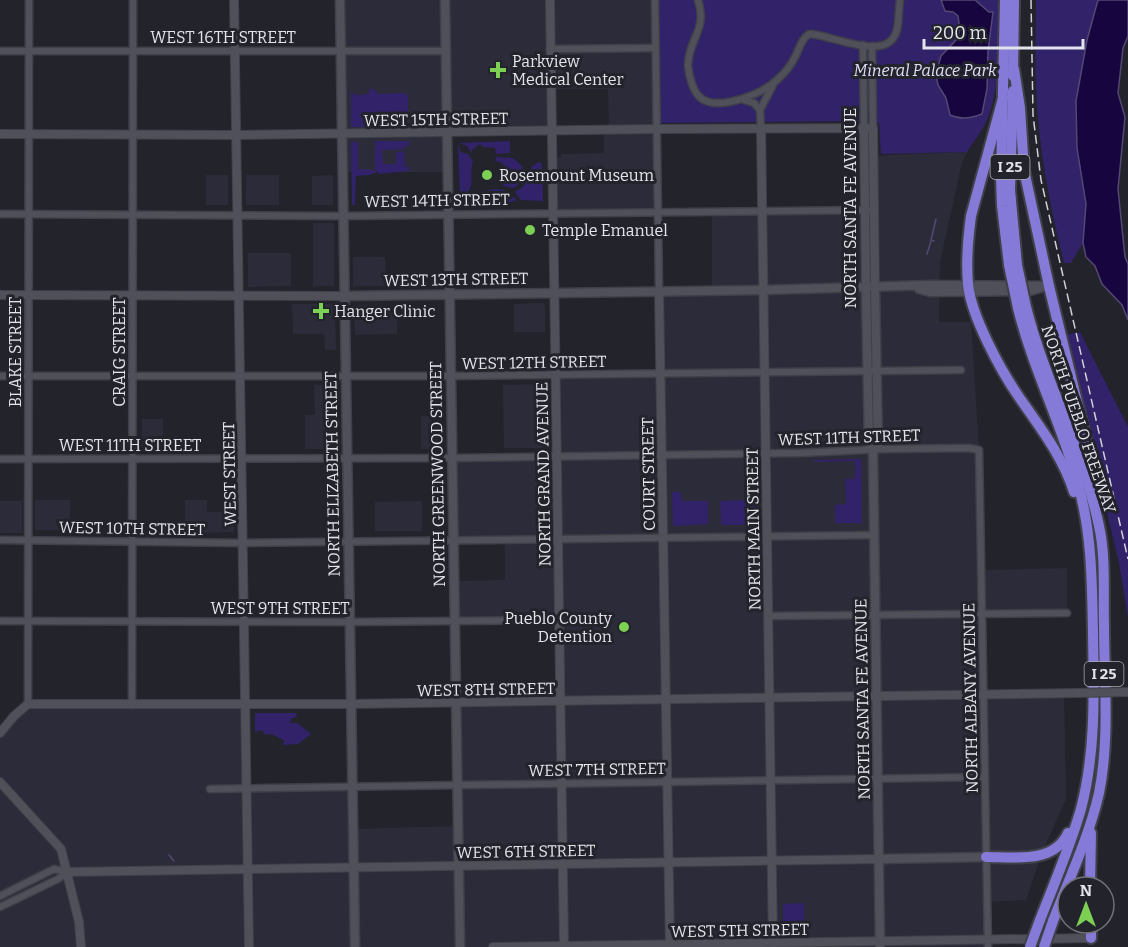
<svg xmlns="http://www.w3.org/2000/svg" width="1128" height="947" font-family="Bitter,serif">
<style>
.built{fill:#2c2b3a}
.green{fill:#31226a}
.water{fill:#16053f;stroke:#544873;stroke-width:1.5}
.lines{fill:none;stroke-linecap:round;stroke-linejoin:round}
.stream{stroke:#544873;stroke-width:1.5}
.minor-casing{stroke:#404048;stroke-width:9}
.tertiary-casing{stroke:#404048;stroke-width:10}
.secondary-casing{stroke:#404048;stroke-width:11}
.motorway-casing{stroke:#404048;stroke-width:14}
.minor{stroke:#50505a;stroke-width:6}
.tertiary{stroke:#50505a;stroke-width:8}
.secondary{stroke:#50505a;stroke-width:8}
.motorway{stroke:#857ad7;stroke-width:10}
.rail{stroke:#d0d0d7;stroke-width:1.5;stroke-dasharray:9 4.5;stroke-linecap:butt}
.tertiary-bridge-casing{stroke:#404048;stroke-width:10;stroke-linecap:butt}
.motorway-bridge-casing{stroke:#404048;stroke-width:14;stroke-linecap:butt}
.tertiary-bridge{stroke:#50505a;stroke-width:8}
.motorway-bridge{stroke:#857ad7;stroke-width:10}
.poi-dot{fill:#7cd155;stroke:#23232c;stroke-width:2}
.labels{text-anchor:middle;stroke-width:6;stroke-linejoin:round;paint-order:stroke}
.shield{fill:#23232c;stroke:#aaaab2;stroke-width:1.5}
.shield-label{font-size:15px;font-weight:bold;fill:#e4e4eb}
.street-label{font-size:16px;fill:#e4e4eb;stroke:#23232c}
.poi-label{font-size:16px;fill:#e4e4eb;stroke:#23232c;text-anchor:start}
.park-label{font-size:16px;font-style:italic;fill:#e0dff7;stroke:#23232c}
</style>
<rect width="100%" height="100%" fill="#23232c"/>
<g class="built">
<path d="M340 0H655L658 211 552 212V158H561V154L604 153V130L609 129 608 89H551V130L447 132 448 172H342Z"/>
<path d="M967 152 962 162 940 262 939 322H971L979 450 983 570 1067 568V613L984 614V695L1064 693 1066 799 1041 855 1026 900 987 902 988 947H0V733L28 704 246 705V788L352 787 353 829 458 826 456 703 560 701 559 620 454 622V581L505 580V540H453L452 458 556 456 555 375 660 374 659 291H712V210L869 208V156Z"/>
<rect x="206" y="175" width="22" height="30"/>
<rect x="246" y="175" width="33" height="30"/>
<path d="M333 175V205H312V176Z"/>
<rect x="313" y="223" width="21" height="63"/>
<path d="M248 253H291V286L248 287Z"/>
<path d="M353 257H382L385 259 386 286H353Z"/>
<path d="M543 303 545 305V332H514V304Z"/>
<path d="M292 304H335L336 350H325L324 334H293Z"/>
<path d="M354 305H397V334L355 335Z"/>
<path d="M546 384V448H504L503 385Z"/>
<path d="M314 385H337V449H305V415H315Z"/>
<path d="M442 415V449H421V416Z"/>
<rect x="142" y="419" width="21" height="30"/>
<rect x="35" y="500" width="35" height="30"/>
<path d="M185 500H207V512H234V532L185 533Z"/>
<rect x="0" y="501" width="22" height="32"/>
<path d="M422 501V531H375V502Z"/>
</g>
<g class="green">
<path d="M659 0H999C999 36 1001 77 990 112 986 127 975 139 967 152L881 154 879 123 869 121 661 123Z"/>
<path d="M1036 0H1098L1087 40 1086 221 1083 243 1071 263H1064C1050 206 1038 147 1036 87 1035 58 1036 29 1036 0Z"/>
<path d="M369 89H374L378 94 406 93 408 97V117L398 121 360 122 371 125C380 120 389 125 398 125V127H351V92L356 95 369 94Z"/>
<path d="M375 141H409V146H405L404 149 382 150 383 164H396V152L404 151 405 167H409V171L379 174 375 169Z"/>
<path d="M510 141V153L496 154 495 148 483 147 480 144 472 150V154L467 146 459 143Z"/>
<path d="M351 142H358V169L374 170 376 173 369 175 356 176 355 205H352Z"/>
<path d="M458 144 461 152 468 154 473 161C468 175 478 191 460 197Z"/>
<path d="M496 157 513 158 522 166C525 175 521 183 514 188L503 186 505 167 501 162 495 161Z"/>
<path d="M539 162 542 164 543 201 521 200 515 192 524 186 532 166Z"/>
<path d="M495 189 505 190 517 200 512 202 465 203 463 200 480 192Z"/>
<path d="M1080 332 1128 427V618L1119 563 1065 335Z"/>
<path d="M861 459 862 523H835V505L846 504 845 479H854L856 467 854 461 814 462V460Z"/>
<path d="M747 491H756V525H721L720 501 746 500Z"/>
<path d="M672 492H681L682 501H708V524L673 526Z"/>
<path d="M255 713H296L297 716 291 719 290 723H297L311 734 298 744 282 745 285 741 272 734 265 735 262 730 255 732Z"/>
<path d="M804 903V932H783V904Z"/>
</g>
<g class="water">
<path d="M941 0H975L989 12H993L988 51 987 89 982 114C972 118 960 120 950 115L946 98 938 85 936 74 941 56 957 39 960 30 958 16 953 12 945 11Z"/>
<path d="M1098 0H1128V36L1123 48 1118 93 1125 117 1118 189 1125 257 1128 264V320L1122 305 1102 284 1095 266 1086 257 1083 243 1086 204 1077 148 1076 101 1087 40Z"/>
</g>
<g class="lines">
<g class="stream">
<path d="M934 241 931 240 936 219"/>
<path d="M927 254 931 241"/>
<path d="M169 855 174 861"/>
</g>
<defs>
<g id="minor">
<path d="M655 0 659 291"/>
<path d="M698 0C708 30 688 39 688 66 689 76 693 93 702 99 721 111 764 93 778 79 785 73 791 65 795 57 799 50 801 39 809 34 829 34 880 60 894 37 900 28 898 11 900 0"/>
<path d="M863 45 864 129"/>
<path d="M872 46 873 128"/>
<path d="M550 49 655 48"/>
<path d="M0 51H446"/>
<path d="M744 100 754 103 760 110"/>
<path d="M761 129 760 110 773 85"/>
<path d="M0 214 343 216 868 210"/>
<path d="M0 376H451L961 370"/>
<path d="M0 459 454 458 801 453 885 449 969 448 979 450 988 947"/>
<path d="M0 540 244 543 875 535"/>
<path d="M768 616 1067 613"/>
<path d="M0 621 350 622 559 620"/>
<path d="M28 704 29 0"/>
<path d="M132 705 133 0"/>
<path d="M210 789 985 777"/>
<path d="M0 896 54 869 67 872"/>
<path d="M0 907 58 879 67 872"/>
</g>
<g id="tertiary">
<path d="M234 0 249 947"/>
<path d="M550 0 564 947"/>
<path d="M761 129 773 947"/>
<path d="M864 129 866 288"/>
<path d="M0 134 236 135 657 129 873 128 875 288"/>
<path d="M659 291 670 947"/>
<path d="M0 295 344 296"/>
<path d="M0 733 14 716 28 704H351L1077 693"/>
<path d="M0 782 61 849 79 922 81 947"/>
<path d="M67 872 879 859"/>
<path d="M493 947 1091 938"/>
</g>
<g id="secondary">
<path d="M340 0 355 947"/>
<path d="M445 0 460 947"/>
<path d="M866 288 869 444 873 451 880 947"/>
<path d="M919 289 930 292 1030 291 1043 287"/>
<path d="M344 296 764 290 931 285 1049 286"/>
<path d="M873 451 878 445 875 288"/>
<path d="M879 859 986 857"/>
</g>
<g id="motorway">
<path d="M1005 0 1001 178 1002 206 1009 265"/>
<path d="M1014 69 1020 108 1024 170 1049 286 1089 451 1094 486"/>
<path d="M1013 76 1014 0"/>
<path d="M1013 91 1010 190 1017 265"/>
<path d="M1003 98 971 216C968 238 966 262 968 284 971 316 1001 371 1019 397 1040 427 1063 457 1074 492"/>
<path d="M1026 307C1045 382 1083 450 1099 526 1106 557 1103 593 1104 625 1104 681 1110 738 1099 793 1089 837 1069 879 1053 921"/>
<path d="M1018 308C1033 369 1062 424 1078 484 1092 533 1092 583 1093 633 1094 693 1096 751 1081 809 1070 847 1054 884 1040 920"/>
<path d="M986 857C1014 857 1054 864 1068 833"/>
<path d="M1090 887 1091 833"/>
<path d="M1091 923V938"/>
</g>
</defs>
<use href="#minor" class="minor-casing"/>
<use href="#tertiary" class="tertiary-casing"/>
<use href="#secondary" class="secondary-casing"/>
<use href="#motorway" class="motorway-casing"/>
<use href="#minor" class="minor"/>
<use href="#tertiary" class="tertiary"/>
<use href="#secondary" class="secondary"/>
<use href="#motorway" class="motorway"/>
<path class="rail" d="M1031 0 1033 115 1041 180 1128 559"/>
<defs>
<path id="tertiary-bridge" d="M1077 693 1128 692"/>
<g id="motorway-bridge">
<path d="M1009 265 1018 308"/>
<path d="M1017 265 1026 307"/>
<path d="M1030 947 1040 920"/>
<path d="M1044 947 1053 921"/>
</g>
</defs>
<use href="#tertiary-bridge" class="tertiary-bridge-casing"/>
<use href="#motorway-bridge" class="motorway-bridge-casing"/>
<use href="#tertiary-bridge" class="tertiary-bridge"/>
<use href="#motorway-bridge" class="motorway-bridge"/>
</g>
<g class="poi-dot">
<path d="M495 61h6v6h6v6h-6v6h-6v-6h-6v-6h6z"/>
<circle cx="487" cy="175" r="6"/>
<circle cx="530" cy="230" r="6"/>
<path d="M318 302h6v6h6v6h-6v6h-6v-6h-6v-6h6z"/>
<circle cx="624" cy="627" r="6"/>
</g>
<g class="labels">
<g class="shield">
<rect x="990.5" y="155" width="39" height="24" rx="4.5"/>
<rect x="1084.5" y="662" width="39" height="24" rx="4.5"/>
</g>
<g class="shield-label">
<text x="1010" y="172">I 25</text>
<text x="1104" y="679">I 25</text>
</g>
<g class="street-label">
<text x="223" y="43">WEST 16TH STREET</text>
<text transform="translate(436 119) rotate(-1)" y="6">WEST 15TH STREET</text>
<text transform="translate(437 200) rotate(-1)" y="6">WEST 14TH STREET</text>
<text transform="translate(850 208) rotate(-90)" y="6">NORTH SANTA FE AVENUE</text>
<text transform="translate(456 279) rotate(-1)" y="6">WEST 13TH STREET</text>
<text transform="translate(15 352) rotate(-90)" y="6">BLAKE STREET</text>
<text transform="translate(119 352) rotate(-90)" y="6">CRAIG STREET</text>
<text transform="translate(534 362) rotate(-1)" y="6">WEST 12TH STREET</text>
<text transform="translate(1079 419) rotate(71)" y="6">NORTH PUEBLO FREEWAY</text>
<text transform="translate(849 437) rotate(-2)" y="6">WEST 11TH STREET</text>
<text x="130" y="451">WEST 11TH STREET</text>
<text transform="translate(229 474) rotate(-91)" y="6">WEST STREET</text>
<text transform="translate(332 474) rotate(-91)" y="6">NORTH ELIZABETH STREET</text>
<text transform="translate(437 474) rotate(-91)" y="6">NORTH GREENWOOD STREET</text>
<text transform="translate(543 474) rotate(-91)" y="6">NORTH GRAND AVENUE</text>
<text transform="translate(648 474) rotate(-91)" y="6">COURT STREET</text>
<text transform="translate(132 528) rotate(1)" y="6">WEST 10TH STREET</text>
<text transform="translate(753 529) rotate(-91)" y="6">NORTH MAIN STREET</text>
<text x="280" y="614">WEST 9TH STREET</text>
<text transform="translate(486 689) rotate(-1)" y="6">WEST 8TH STREET</text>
<text transform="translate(970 698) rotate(-91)" y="6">NORTH ALBANY AVENUE</text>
<text transform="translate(862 699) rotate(-91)" y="6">NORTH SANTA FE AVENUE</text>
<text transform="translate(597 769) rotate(-1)" y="6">WEST 7TH STREET</text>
<text transform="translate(526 851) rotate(-1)" y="6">WEST 6TH STREET</text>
<text transform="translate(740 930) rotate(-1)" y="6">WEST 5TH STREET</text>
</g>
<g class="poi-label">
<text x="512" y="67">Parkview<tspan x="512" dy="18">Medical Center</tspan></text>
<text x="499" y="181">Rosemount Museum</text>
<text x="542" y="236">Temple Emanuel</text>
<text x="334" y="317">Hanger Clinic</text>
<text x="612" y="624" text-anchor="end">Pueblo County<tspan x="612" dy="18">Detention</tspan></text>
</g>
<g class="park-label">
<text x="925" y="76">Mineral Palace Park</text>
</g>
</g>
<g transform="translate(1086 905)"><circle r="28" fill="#23232c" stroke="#707078" stroke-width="1.5"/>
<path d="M0-4.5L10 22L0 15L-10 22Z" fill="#7cd155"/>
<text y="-9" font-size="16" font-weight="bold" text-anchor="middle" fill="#e4e4eb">N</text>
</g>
<path d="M924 39v9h159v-9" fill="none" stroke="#e4e4eb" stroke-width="3"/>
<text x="933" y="39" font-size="18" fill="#e4e4eb" stroke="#23232c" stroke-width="4.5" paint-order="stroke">200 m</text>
</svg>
